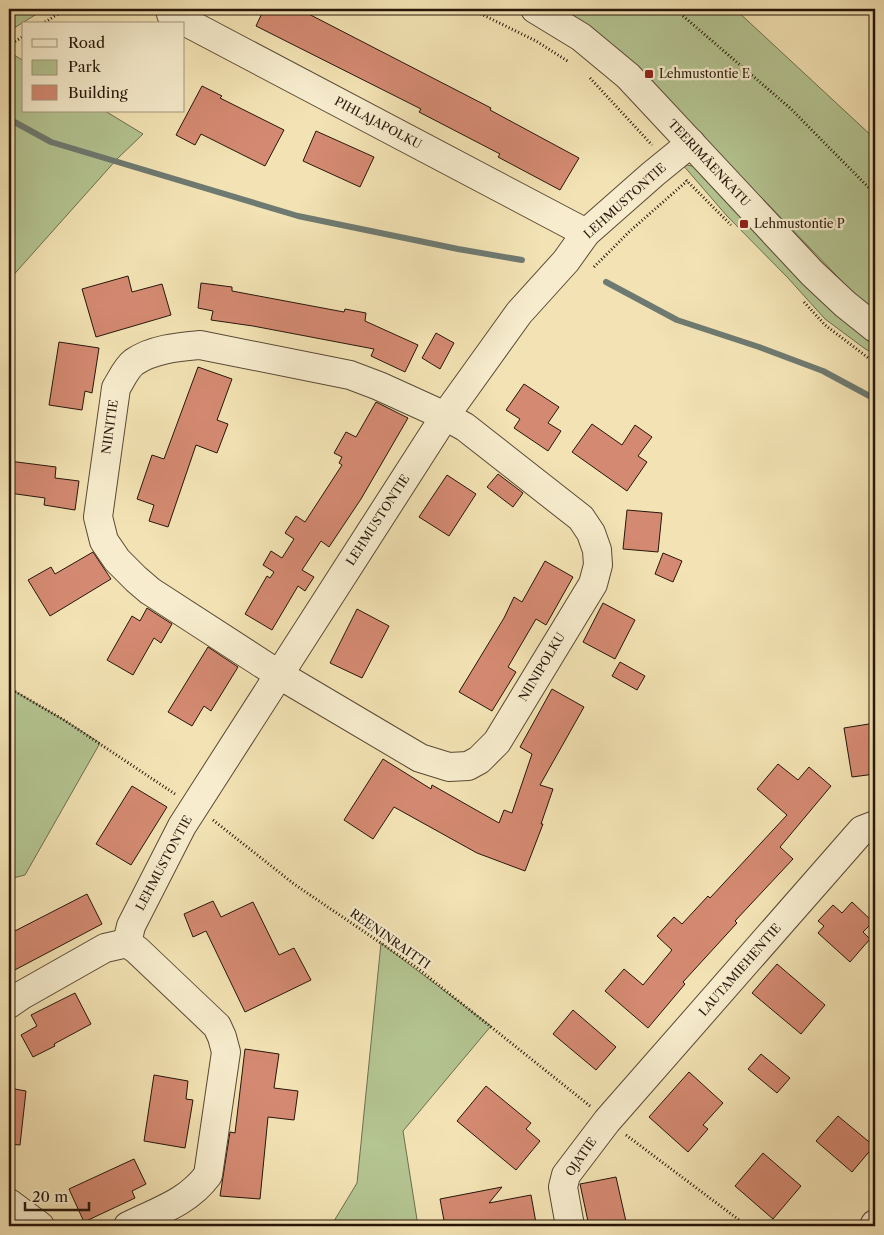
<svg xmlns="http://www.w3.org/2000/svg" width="884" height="1235" font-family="'Libre Caslon Text',serif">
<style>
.green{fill:#b4c592;stroke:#6e6e4e}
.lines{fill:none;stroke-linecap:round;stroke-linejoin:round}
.stream{stroke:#6e7a71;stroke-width:6}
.building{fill:#d48a72;stroke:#271609}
.minor-casing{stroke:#5a4934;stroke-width:30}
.path{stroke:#271609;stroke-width:3;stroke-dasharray:1 2.5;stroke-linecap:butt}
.minor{stroke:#f7edce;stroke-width:28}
.poi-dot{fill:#8f2418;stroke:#f7edce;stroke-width:2}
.labels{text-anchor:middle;stroke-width:4.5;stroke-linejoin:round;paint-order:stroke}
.poi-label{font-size:12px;fill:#271609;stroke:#f7edce;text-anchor:start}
.street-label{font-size:12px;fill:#271609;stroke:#f7edce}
</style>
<rect width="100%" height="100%" fill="#f3e3b4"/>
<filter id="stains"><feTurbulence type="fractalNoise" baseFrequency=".004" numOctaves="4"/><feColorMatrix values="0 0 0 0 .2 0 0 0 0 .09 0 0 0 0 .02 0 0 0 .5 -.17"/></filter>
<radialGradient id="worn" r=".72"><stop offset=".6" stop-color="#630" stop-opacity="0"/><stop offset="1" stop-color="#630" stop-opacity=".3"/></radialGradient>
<g class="green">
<path d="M9 9H45L9 31Z"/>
<path d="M565 9H735L875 139V311L863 303 677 110 563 10Z"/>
<path d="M9 52 24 61V111H105L143 134 117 159 9 280Z"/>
<path d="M682 164 697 167 797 274 875 344V355L864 348 825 319 788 278 727 216Z"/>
<path d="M9 688 64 720 100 743 25 875 9 879Z"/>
<path d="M381 943 491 1026 403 1131 418 1226H331L357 1183Z"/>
</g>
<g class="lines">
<g class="stream">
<path d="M9 119 51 142 298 216 458 249 522 260"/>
<path d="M606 282 677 320 759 347 823 371 875 399"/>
</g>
</g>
<g class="building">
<path d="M264 9H299L491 108 490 110 579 158 560 190 498 157 500 154 419 112 421 109 256 26Z"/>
<path d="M202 86 222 96 220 98 284 130 265 166 201 134 195 145 176 135Z"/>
<path d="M316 131 374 157 360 187 303 161Z"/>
<path d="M128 276 132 292 162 284 171 315 96 337 82 289Z"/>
<path d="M201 283 232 287V291L344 312 345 309 366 313 365 321 418 345 405 372 371 356 374 349 253 326 211 320 213 311 198 308Z"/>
<path d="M436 333 454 343 440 369 422 358Z"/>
<path d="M59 342 99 348 92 393 85 391 82 410 49 405Z"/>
<path d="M198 367 232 379 217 420 228 424 217 453 196 445 168 527 149 521 154 505 137 499 152 455 164 459Z"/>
<path d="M524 384 559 407 548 423 561 431 548 451 514 428 520 419 506 410Z"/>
<path d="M376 402 408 418 361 499 329 547 321 541 302 570 314 577 305 591 298 586 272 630 245 614 267 576 270 578 274 572 263 565 271 551 282 558 294 539 285 533 296 516 305 522 342 465 339 463 342 457 334 453 346 432 356 437Z"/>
<path d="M592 424 622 445 635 425 652 437 638 456 647 462 627 491 572 452Z"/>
<path d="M9 461 56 467 55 478 79 481 75 510 44 505 45 498 9 493Z"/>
<path d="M498 474 523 493 513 507 487 487Z"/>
<path d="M447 475 476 494 449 536 419 517Z"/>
<path d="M627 510 662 513 658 552 623 549Z"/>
<path d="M93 552 111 579 50 616 28 580 51 567 55 574Z"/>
<path d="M663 553 682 561 673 582 655 574Z"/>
<path d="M545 561 573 577 546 625 536 619 508 667 516 672 492 711 459 692 504 618 514 597 522 602Z"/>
<path d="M603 603 635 620 615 659 583 642Z"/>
<path d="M147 608 172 624 161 643 154 638 133 675 107 660 132 616 140 621Z"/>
<path d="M357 609 389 626 362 678 330 663Z"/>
<path d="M208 647 238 667 211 711 204 706 192 726 168 712Z"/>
<path d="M620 662 645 676 637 690 612 676Z"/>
<path d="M552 689 584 707 540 785 553 789 541 824H543L525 871 477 853 394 807 373 839 344 820 383 759 431 789 432 785 499 823 504 810 512 813 532 754 520 747Z"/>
<path d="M875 723V774L852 777 844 728Z"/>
<path d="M778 764 798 780 809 767 831 786 780 847 793 859 735 921 737 923 683 982 685 984 648 1028 605 991 624 969 643 985 672 950 657 936 674 917 682 924 708 896 710 898 787 815 757 789Z"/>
<path d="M132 786 167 807 131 865 96 844Z"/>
<path d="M87 894 102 924 9 973V934Z"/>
<path d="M213 901 221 917 253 902 279 955 294 948 311 980 245 1012 206 931 193 937 184 914Z"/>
<path d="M852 902 873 922 863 932 870 939 850 962 818 933 824 926 818 921 833 905 842 913Z"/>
<path d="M777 964 825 1005 801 1034 752 993Z"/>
<path d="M75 993 91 1024 54 1044 55 1046 33 1057 21 1035 37 1026 31 1015Z"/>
<path d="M573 1010 616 1047 596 1070 553 1034Z"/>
<path d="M245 1049 279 1054 274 1088 298 1091 294 1120 268 1117 260 1199 220 1196 230 1132 235 1133Z"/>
<path d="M761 1054 790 1078 777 1093 748 1069Z"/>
<path d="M689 1072 723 1103 703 1125 708 1129 688 1152 649 1117Z"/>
<path d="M154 1075 188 1081 186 1099 193 1100 185 1148 144 1141Z"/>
<path d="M486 1086 531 1123 526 1129 540 1141 516 1170 457 1121Z"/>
<path d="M9 1088 26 1091 20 1145 9 1144Z"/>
<path d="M838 1116 874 1146 852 1172 816 1141Z"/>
<path d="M763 1153 801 1186 773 1219 735 1186Z"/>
<path d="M134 1159 146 1184 132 1191 135 1198 84 1222 69 1189Z"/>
<path d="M616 1177 627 1226H589L580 1184Z"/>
<path d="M502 1187 489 1203 531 1195 536 1223 521 1226H445L440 1199Z"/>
</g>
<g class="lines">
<defs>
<g id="minor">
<path d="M535 9 581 37 628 76 812 273 845 304 875 328"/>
<path d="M171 14 586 233"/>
<path d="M200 345 350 375 379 386 445 416 465 427 581 518 591 533 597 550 598 565 593 584 497 742 479 760 468 766 449 767 420 758 278 674 150 591 136 579 117 560 104 541 98 517 116 388C121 380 126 368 134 362 153 349 178 347 200 345Z"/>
<path d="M127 943 131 926 182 826 445 416 519 313 566 261 586 233 653 174 691 143"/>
<path d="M9 1004 22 995 105 948 127 943 137 950 217 1026 222 1037 226 1052 208 1175C187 1203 158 1211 128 1226"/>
<path d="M9 1203 40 1226"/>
<path d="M570 1226 563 1187 566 1175 607 1121 862 830 875 825"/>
<path d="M874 1226 875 1224"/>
</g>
</defs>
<use href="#minor" class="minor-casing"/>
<g class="path">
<path d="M471 9 536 41 569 62"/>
<path d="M675 9 790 108 875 194"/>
<path d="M42 24 66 9"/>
<path d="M9 45 24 36"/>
<path d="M590 78 652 145"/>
<path d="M686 180 731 225"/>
<path d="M594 267 630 231 687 181"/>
<path d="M804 302 825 325 875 363"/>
<path d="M9 688 64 720 175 794"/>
<path d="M213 820 294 884 416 967 590 1106"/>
<path d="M626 1135 747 1226"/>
</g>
<use href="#minor" class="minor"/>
</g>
<g class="poi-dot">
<rect x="644" y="69" width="10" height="10" rx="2.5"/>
<rect x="739" y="219" width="10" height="10" rx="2.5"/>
</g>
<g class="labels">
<g class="poi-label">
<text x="659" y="78">Lehmustontie E</text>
<text x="754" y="228">Lehmustontie P</text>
</g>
<g class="street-label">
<text transform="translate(378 123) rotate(28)" y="4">PIHLAJAPOLKU</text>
<text transform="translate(709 163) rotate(47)" y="4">TEERIMÄENKATU</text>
<text transform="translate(625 201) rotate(-42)" y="4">LEHMUSTONTIE</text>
<text transform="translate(110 427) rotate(-82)" y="4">NIINITIE</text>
<text transform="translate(378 520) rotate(-57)" y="4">LEHMUSTONTIE</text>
<text transform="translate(542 667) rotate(-59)" y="4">NIINIPOLKU</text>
<text transform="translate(164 863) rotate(-62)" y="4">LEHMUSTONTIE</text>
<text transform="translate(390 939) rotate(35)" y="4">REENINRAITTI</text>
<text transform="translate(740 970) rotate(-49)" y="4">LAUTAMIEHENTIE</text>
<text transform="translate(581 1157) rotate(-55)" y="4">OJATIE</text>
</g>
</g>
<rect width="884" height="1235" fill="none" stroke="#f3e3b4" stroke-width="30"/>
<rect x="10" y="10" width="864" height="1215" fill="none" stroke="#271609" stroke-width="2.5"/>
<rect x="15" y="15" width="854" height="1205" fill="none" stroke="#271609"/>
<rect x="22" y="22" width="162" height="90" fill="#f7edce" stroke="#a4977f"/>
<rect x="32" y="39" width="25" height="8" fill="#f7edce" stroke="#a4977f"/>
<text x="68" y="48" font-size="15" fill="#271609">Road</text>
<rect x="32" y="60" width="25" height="15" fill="#b4c592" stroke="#a4977f"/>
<text x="68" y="72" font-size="15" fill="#271609">Park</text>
<rect x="32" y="85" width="25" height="15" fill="#d48a72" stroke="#a4977f"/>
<text x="68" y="98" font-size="15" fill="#271609">Building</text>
<path d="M25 1202v8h64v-8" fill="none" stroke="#271609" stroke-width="2.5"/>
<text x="32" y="1202" font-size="15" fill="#271609" stroke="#f7edce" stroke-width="4" paint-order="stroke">20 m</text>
<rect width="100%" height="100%" filter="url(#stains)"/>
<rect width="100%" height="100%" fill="url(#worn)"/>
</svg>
